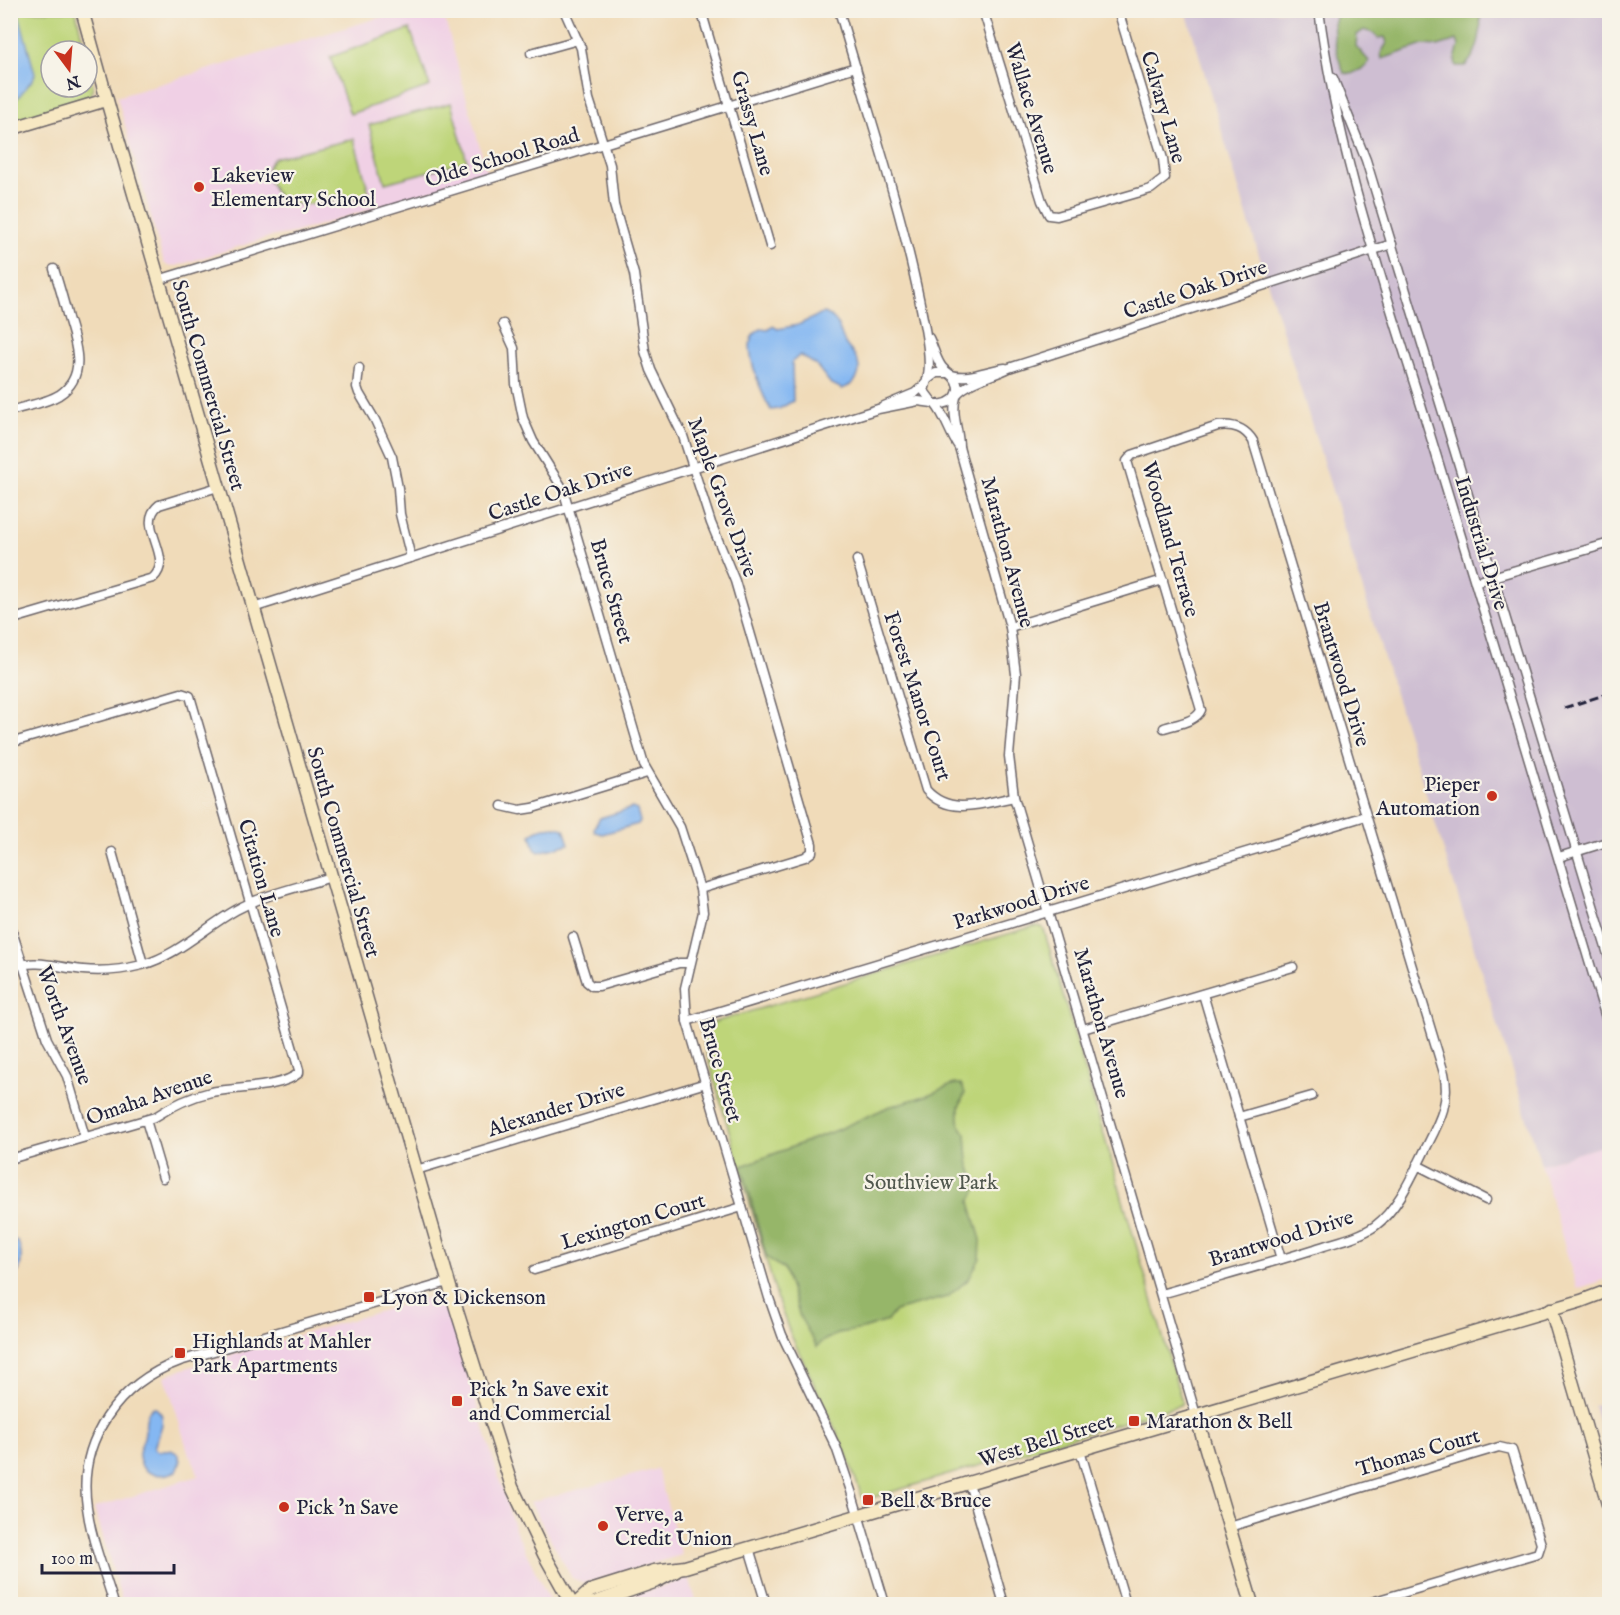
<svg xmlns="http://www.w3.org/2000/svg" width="1620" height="1615" font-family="'IM FELL English',serif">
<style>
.built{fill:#f0d0e5}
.industrial{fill:#cebed2}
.green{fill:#bed579;stroke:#707c5a;stroke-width:1.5}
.forest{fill:#96b669;stroke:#5c6c52;stroke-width:1.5}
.water{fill:#84b7f2;stroke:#536c96;stroke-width:1.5}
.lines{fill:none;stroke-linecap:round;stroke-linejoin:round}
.street-casing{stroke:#6a6367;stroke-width:11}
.secondary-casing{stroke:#6a6367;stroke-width:15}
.street{stroke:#fff;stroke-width:8}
.secondary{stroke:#f7e8c3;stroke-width:12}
.rail{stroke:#22223b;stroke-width:3;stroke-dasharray:9 4.5;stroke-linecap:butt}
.poi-dot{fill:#c8321e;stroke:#f7f3e8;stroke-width:2}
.labels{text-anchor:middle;stroke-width:4.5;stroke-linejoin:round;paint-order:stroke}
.street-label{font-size:21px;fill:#22223b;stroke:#f7f3e8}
.poi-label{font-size:21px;fill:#22223b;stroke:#f7f3e8;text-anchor:start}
.park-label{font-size:21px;fill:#51584e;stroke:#f7f3e8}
</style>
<rect width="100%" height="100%" fill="#f7f3e8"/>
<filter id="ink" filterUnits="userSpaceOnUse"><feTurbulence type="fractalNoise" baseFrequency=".0167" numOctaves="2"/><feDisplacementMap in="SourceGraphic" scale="12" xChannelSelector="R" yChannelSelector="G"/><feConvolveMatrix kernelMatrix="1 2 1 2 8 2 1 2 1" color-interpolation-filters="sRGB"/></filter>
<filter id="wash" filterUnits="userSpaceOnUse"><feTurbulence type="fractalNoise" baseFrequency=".008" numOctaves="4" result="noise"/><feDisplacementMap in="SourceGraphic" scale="24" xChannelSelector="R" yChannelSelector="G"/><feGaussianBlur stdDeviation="1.35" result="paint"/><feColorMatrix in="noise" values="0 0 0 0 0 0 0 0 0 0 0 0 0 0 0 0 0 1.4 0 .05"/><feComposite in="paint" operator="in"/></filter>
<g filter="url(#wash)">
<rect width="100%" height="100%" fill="#f0dbb9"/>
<g class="built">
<path d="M401 11H443L487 174 293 233 270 237 176 266 167 265 164 263 117 97Z"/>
<path d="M1609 1144V1278L1577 1289 1541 1164Z"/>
<path d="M439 1294 445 1301 514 1527 551 1604H123L94 1508 198 1476 196 1467 189 1455 165 1376 183 1369Z"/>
<path d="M657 1469 682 1555 588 1582 583 1583 572 1578 530 1502Z"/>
<path d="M689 1578 697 1604H616L637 1594Z"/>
</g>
<g class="industrial">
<path d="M1186 11H1609V1144L1541 1164 1250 226Z"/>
<path d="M1609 1401H1610L1609 1459 1594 1406Z"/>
</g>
<g class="green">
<path d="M11 11H76L85 51H51V87H87V58L93 87 90 96 70 107 11 125Z"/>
<path d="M410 29 430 86 350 114 330 57Z"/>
<path d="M451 103 467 161 385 183 369 125Z"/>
<path d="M354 139 370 196 302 205 289 202 282 204C275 187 257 176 274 158Z"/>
<path d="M1035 926 1042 927 1044 930 1182 1402 1180 1405 868 1499H863L844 1448 790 1333 778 1301 700 1030 705 1025Z"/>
</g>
<g class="forest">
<path d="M1337 10 1479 11C1483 28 1479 53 1465 66H1456L1455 59 1459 46 1457 40 1438 46 1423 45 1382 59 1381 53 1387 43 1385 37 1378 38 1373 33 1364 30 1357 35 1356 46 1369 61 1366 67 1351 74 1344 73C1339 62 1332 36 1334 24 1335 18 1338 17 1337 10Z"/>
<path d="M954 1084H961L965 1093 959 1107V1124L966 1134 968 1161 977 1188 970 1202 981 1240 980 1258 969 1279 947 1297 895 1311 887 1321 863 1329 839 1333 821 1342 817 1347 800 1317 784 1269 774 1263 766 1256 742 1166 839 1129 888 1107 925 1096Z"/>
</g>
<g class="water">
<path d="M11 10 18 11 35 74 33 79 11 106Z"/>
<path d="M823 313C839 317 838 328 844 341 846 347 852 351 855 356 864 372 857 384 842 389L830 383 816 365 800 355 792 362 793 401 779 409 771 410C763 397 746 355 751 340 752 335 756 332 761 329L768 330 773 326 778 329 798 325Z"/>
<path d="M632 808 637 810 640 821 638 824 602 834 595 832 594 828 600 818Z"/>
<path d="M556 827 564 829 569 844 539 852 535 849 531 835C537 828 547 828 556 827Z"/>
<path d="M13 1240 18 1242C22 1251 22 1261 19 1271L11 1277V1241Z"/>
<path d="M154 1407C172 1418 156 1435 154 1449L159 1451C168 1449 172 1449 179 1455V1459L181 1460 176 1471C161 1478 140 1476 139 1456 138 1449 143 1443 144 1437 147 1426 143 1413 154 1407Z"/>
</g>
</g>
<g filter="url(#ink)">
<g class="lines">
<defs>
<g id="street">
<path d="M564 10 581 48 589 99 610 165 614 205 634 274 645 351 651 370 683 436 711 523 735 581 812 844V852L805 857 700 889"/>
<path d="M701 10 770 246"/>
<path d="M839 10C866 106 899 201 919 298 923 320 933 359 927 380"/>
<path d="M983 10 1042 201 1049 215 1057 216 1151 189 1165 178 1163 159 1118 10"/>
<path d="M1319 10C1337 153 1386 291 1428 428 1489 629 1551 829 1610 1031"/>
<path d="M531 53 578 40"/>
<path d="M1333 78 1366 160 1610 961"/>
<path d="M158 280 856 67"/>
<path d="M503 324 514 348 516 384 523 418 533 441 563 489 644 765 680 827 700 889 703 912 685 988 687 1021 769 1298 782 1335 836 1447 851 1491 885 1604"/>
<path d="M929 338C933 346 935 356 940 364 944 372 953 374 956 381 964 397 946 408 933 403L924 391 927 380 936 373H948"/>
<path d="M359 368 357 387 359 393 375 420 392 457 398 488 400 514 411 558"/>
<path d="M952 375C969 380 987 370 1005 368"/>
<path d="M957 394C969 381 993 376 1009 368L1392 244"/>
<path d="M956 397C951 414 959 430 959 447L1010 627 1016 674 1009 756 1014 797 1196 1415"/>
<path d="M935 404C946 417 949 433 959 447"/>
<path d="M884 406 915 393 925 384"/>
<path d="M10 411C26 406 46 403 59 395 88 376 76 344 68 318 64 302 59 285 54 269"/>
<path d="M857 560 926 790C950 817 984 803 1014 797"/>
<path d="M1475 582 1610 543"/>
<path d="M253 608 878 409 918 401 933 403"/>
<path d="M10 620 153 578C176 557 134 525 159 505L218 487"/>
<path d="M1010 627 1163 580"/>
<path d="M10 743 181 693 190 696 299 1070V1073C280 1089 235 1087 211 1092 190 1097 173 1105 155 1117L10 1159"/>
<path d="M502 806 520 810 533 808 647 773"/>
<path d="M112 852 143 964"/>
<path d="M1559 857 1610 841"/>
<path d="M10 925 47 1039 67 1076 85 1137"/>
<path d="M573 937 587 982 592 986H599L679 963H690"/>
<path d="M10 967C40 959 54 967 83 970 103 972 122 970 142 965 178 955 204 928 236 910 265 894 300 887 331 877"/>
<path d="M1203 994 1281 1259"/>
<path d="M687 1021 1366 816"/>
<path d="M1083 1029 1293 967"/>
<path d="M1239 1117 1312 1096"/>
<path d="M146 1120 163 1178"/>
<path d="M1417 1165 1486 1200"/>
<path d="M416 1170 706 1083"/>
<path d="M534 1270 742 1207"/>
<path d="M1161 1294C1212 1279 1264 1265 1315 1249 1334 1242 1358 1238 1375 1226 1398 1209 1412 1176 1425 1150 1438 1124 1451 1103 1444 1073L1253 441C1245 428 1234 424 1218 426L1132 455 1127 461 1201 710C1196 722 1176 724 1164 728"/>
<path d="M1080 1450 1126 1604"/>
<path d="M969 1483 1004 1604"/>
<path d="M1229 1527 1499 1447 1512 1450 1541 1544 1538 1553 1365 1604"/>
<path d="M749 1548 766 1604"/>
<path d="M114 1604C105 1573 91 1540 87 1507 77 1440 119 1383 180 1361L448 1282"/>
</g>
<g id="secondary">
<path d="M82 10 110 111 456 1308 512 1487 544 1554 572 1604"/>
<path d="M10 129 106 100"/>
<path d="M1551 1309 1610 1511"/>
<path d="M1196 1415 1252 1604"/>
<path d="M576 1604 590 1591 654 1571 685 1567 1581 1301 1610 1290"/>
<path d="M591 1604 657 1581 676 1571"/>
</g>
</defs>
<use href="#street" class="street-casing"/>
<use href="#secondary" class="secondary-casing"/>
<use href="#street" class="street"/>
<use href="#secondary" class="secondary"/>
<path class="rail" d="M1564 708 1610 693"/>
</g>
</g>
<g class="poi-dot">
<circle cx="199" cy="187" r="6"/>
<circle cx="1492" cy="796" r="6"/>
<rect x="363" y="1291" width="12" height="12" rx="3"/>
<rect x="174" y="1347" width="12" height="12" rx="3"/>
<rect x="451" y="1395" width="12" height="12" rx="3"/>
<rect x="1128" y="1415" width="12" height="12" rx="3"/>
<rect x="862" y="1494" width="12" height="12" rx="3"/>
<circle cx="284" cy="1507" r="6"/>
<circle cx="603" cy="1526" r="6"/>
</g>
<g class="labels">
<g class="street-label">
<text transform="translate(1164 107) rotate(74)" y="7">Calvary Lane</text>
<text transform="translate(1032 108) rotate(73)" y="7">Wallace Avenue</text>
<text transform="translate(753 123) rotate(74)" y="7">Grassy Lane</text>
<text transform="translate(502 157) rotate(-17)" y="7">Olde School Road</text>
<text transform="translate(1195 289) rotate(-18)" y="7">Castle Oak Drive</text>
<text transform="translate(209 385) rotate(74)" y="7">South Commercial Street</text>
<text transform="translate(560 491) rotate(-18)" y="7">Castle Oak Drive</text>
<text transform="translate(723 497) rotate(70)" y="7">Maple Grove Drive</text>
<text transform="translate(1171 539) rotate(74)" y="7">Woodland Terrace</text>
<text transform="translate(1482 543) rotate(73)" y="7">Industrial Drive</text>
<text transform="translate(1008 552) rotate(75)" y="7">Marathon Avenue</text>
<text transform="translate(612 591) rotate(74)" y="7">Bruce Street</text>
<text transform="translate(1342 674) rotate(73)" y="7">Brantwood Drive</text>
<text transform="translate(918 696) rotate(72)" y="7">Forest Manor Court</text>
<text transform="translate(344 852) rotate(74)" y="7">South Commercial Street</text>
<text transform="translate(262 878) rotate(74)" y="7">Citation Lane</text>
<text transform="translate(1021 902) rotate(-17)" y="7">Parkwood Drive</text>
<text transform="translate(1102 1023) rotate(74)" y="7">Marathon Avenue</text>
<text transform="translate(65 1025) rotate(70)" y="7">Worth Avenue</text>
<text transform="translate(721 1070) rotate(74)" y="7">Bruce Street</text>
<text transform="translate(149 1097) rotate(-19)" y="7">Omaha Avenue</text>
<text transform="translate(556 1109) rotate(-17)" y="7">Alexander Drive</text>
<text transform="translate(633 1221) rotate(-17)" y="7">Lexington Court</text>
<text transform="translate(1281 1238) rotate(-17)" y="7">Brantwood Drive</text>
<text transform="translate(1046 1440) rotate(-17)" y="7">West Bell Street</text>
<text transform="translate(1418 1452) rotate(-16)" y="7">Thomas Court</text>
</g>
<g class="poi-label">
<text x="211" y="182">Lakeview<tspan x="211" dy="24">Elementary School</tspan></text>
<text x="1480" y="791" text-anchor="end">Pieper<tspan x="1480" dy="24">Automation</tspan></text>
<text x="381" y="1304">Lyon &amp; Dickenson</text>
<text x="192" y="1348">Highlands at Mahler<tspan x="192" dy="24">Park Apartments</tspan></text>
<text x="469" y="1396">Pick 'n Save exit<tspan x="469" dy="24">and Commercial</tspan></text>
<text x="1146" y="1428">Marathon &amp; Bell</text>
<text x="880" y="1507">Bell &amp; Bruce</text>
<text x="296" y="1514">Pick 'n Save</text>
<text x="615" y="1521">Verve, a<tspan x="615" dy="24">Credit Union</tspan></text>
</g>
<g class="park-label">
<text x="931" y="1189">Southview Park</text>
</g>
</g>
<rect width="1620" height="1615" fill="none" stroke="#f7f3e8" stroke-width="36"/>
<g transform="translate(69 69) rotate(164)"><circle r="28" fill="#f7f3e8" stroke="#a29fa3" stroke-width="1.5"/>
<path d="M0-4.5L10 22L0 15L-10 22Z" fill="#c8321e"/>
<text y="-9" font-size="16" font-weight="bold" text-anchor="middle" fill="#22223b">N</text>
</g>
<path d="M42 1564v9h132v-9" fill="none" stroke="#22223b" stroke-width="3"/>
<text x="51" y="1564" font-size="18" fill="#22223b" stroke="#f7f3e8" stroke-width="4.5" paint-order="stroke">100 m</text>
</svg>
